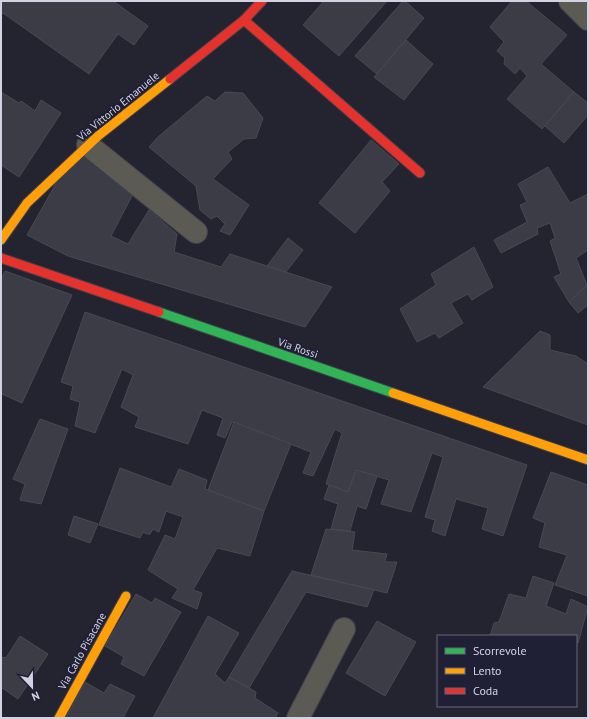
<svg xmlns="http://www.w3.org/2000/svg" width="589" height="719" font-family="'PT Sans',sans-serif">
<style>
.building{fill:#3c3c47;stroke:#494954}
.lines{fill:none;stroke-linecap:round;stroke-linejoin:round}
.street-casing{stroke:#41414c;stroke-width:24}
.fast-casing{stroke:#41414c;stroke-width:11}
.slow-casing{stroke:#41414c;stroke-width:11}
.jam-casing{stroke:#41414c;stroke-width:11}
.street{stroke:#5b5a53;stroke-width:22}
.fast{stroke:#30b455;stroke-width:9}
.slow{stroke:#ff9f0a;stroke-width:9}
.jam{stroke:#e5322d;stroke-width:9}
.labels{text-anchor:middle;stroke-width:4;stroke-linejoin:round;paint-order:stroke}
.street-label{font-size:11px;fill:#d2d3e2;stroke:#1f1f36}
</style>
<rect width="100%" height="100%" fill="#242431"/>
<g class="building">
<path d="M1 1H113L148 26 134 45 118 34 89 74 3 13 1 15Z"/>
<path d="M324 1H387L339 56 303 25Z"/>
<path d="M403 1H405L424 18 377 74 355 56Z"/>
<path d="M512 1H526L567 35 541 64 574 92 542 129 507 99 527 76 520 68 515 74 504 64 505 58 497 51 504 42 490 27Z"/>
<path d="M406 40 433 64 404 100 374 77Z"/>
<path d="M1 92 19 103 21 101 35 111 41 100 61 113 19 177 1 165Z"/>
<path d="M225 92 243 93 263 118 256 138 244 139 228 152 232 159 213 179 249 205 230 235 220 231 225 224 217 216 211 219 200 210 196 186 149 147 158 137 207 96 215 101Z"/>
<path d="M574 92 588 103V115L564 143 545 126Z"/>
<path d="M371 140 399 164 382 182 390 191 355 233 319 203Z"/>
<path d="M83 152 134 192 111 236 128 244 149 210 177 234 174 252 221 267 230 254 332 287 305 327 68 256 27 235 59 178Z"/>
<path d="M548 167 570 203 588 194V250L576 258 587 285 569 302 554 277 561 274 550 241 555 238 550 223 537 228 538 234 501 253 494 240 527 222 520 205 527 202 518 184Z"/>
<path d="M288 238 303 250 286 272 267 266Z"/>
<path d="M474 247 493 287 472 300 468 294 451 303 463 323 439 338 435 333 417 342 400 309 436 285 431 274Z"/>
<path d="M5 271 72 295 22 403 2 394 1 397V279Z"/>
<path d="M587 285 588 305 578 313 569 302Z"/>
<path d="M85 312 527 465 503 536 482 529 488 508 456 499 445 536 432 531 435 520 425 517 443 457 432 453 411 512 381 504 389 480 356 470 348 492 326 484 342 433 335 429 313 476 303 473 311 452 232 422 225 438 217 435 223 418 202 410 188 444 135 427 139 417 121 407 133 375 122 369 95 433 75 426 80 402 70 399 73 386 61 382Z"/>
<path d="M540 331 550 335V350L576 356 588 364V425L483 387Z"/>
<path d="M40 419 68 429 41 504 20 500 25 484 13 479Z"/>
<path d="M234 422 291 444 264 511 208 490Z"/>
<path d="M120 468 171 487 179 469 207 480 205 489 264 511 250 556 217 548 193 590 202 593 197 609 172 598 178 589 148 570 165 535 175 539 183 517 166 511 159 532 153 529 150 534H147L143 532 140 538 99 525Z"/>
<path d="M356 470 377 476 366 509 357 506 350 531 331 529 338 504 324 499 329 485 348 492Z"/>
<path d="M551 472 588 485V596L555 585 567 555 539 547 545 523 533 518Z"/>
<path d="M74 516 98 524 90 543 68 535Z"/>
<path d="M326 529 355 532 352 550 387 554 385 562H397L387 593 311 575Z"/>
<path d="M292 571 374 590 367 607 306 592 249 688 229 677Z"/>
<path d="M533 576 554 583 546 606 566 614 571 599 588 607 578 643 576 642V636H490L494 623 499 622 509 594 526 598Z"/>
<path d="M136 594 152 603 155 598 181 612 144 676 121 664 124 657 105 646Z"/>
<path d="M208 616 239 633 215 674 225 683 229 677 256 692 255 698 278 713 275 718H153Z"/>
<path d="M377 621 416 642 385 696 346 673Z"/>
<path d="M20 636 48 654 18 699 1 687V661L3 657 6 658Z"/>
<path d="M85 682 104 693 110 684 135 696 123 718H66Z"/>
</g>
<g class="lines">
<defs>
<g id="street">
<path d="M570 1 588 19"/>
<path d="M88 145 196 232"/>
<path d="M298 718 344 629"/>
</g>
<path id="fast" d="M159 312 393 393"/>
<g id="slow">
<path d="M1 240 27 203 98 136 170 79"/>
<path d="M393 393 588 460"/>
<path d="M59 718 126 596"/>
</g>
<g id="jam">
<path d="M244 20 420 173"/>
<path d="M170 79 244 20 262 1"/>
<path d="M1 258 159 312"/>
</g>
</defs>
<use href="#street" class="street-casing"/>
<use href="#fast" class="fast-casing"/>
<use href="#slow" class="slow-casing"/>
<use href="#jam" class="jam-casing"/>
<use href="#street" class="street"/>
<use href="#fast" class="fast"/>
<use href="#slow" class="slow"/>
<use href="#jam" class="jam"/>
</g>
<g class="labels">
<g class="street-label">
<text transform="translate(118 106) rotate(-39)" y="4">Via Vittorio Emanuele</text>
<text transform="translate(298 348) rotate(19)" y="4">Via Rossi</text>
<text transform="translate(82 651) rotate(-61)" y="4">Via Carlo Pisacane</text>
</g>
</g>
<rect width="589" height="719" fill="none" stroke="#d2d3e2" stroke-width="4"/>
<rect x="437" y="635" width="140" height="72" fill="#1f1f36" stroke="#67677b"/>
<rect x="445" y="648" width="20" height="6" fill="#30b455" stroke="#67677b"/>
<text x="473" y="655" font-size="12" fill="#d2d3e2">Scorrevole</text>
<rect x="445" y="668" width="20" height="6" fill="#ff9f0a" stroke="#67677b"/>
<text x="473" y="675" font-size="12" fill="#d2d3e2">Lento</text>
<rect x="445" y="688" width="20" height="6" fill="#e5322d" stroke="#67677b"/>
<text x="473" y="695" font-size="12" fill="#d2d3e2">Coda</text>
<g transform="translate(32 687) rotate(158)" stroke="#1f1f36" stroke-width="3" paint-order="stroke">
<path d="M0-3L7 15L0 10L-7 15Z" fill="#d2d3e2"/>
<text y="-6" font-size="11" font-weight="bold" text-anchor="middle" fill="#d2d3e2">N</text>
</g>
</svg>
